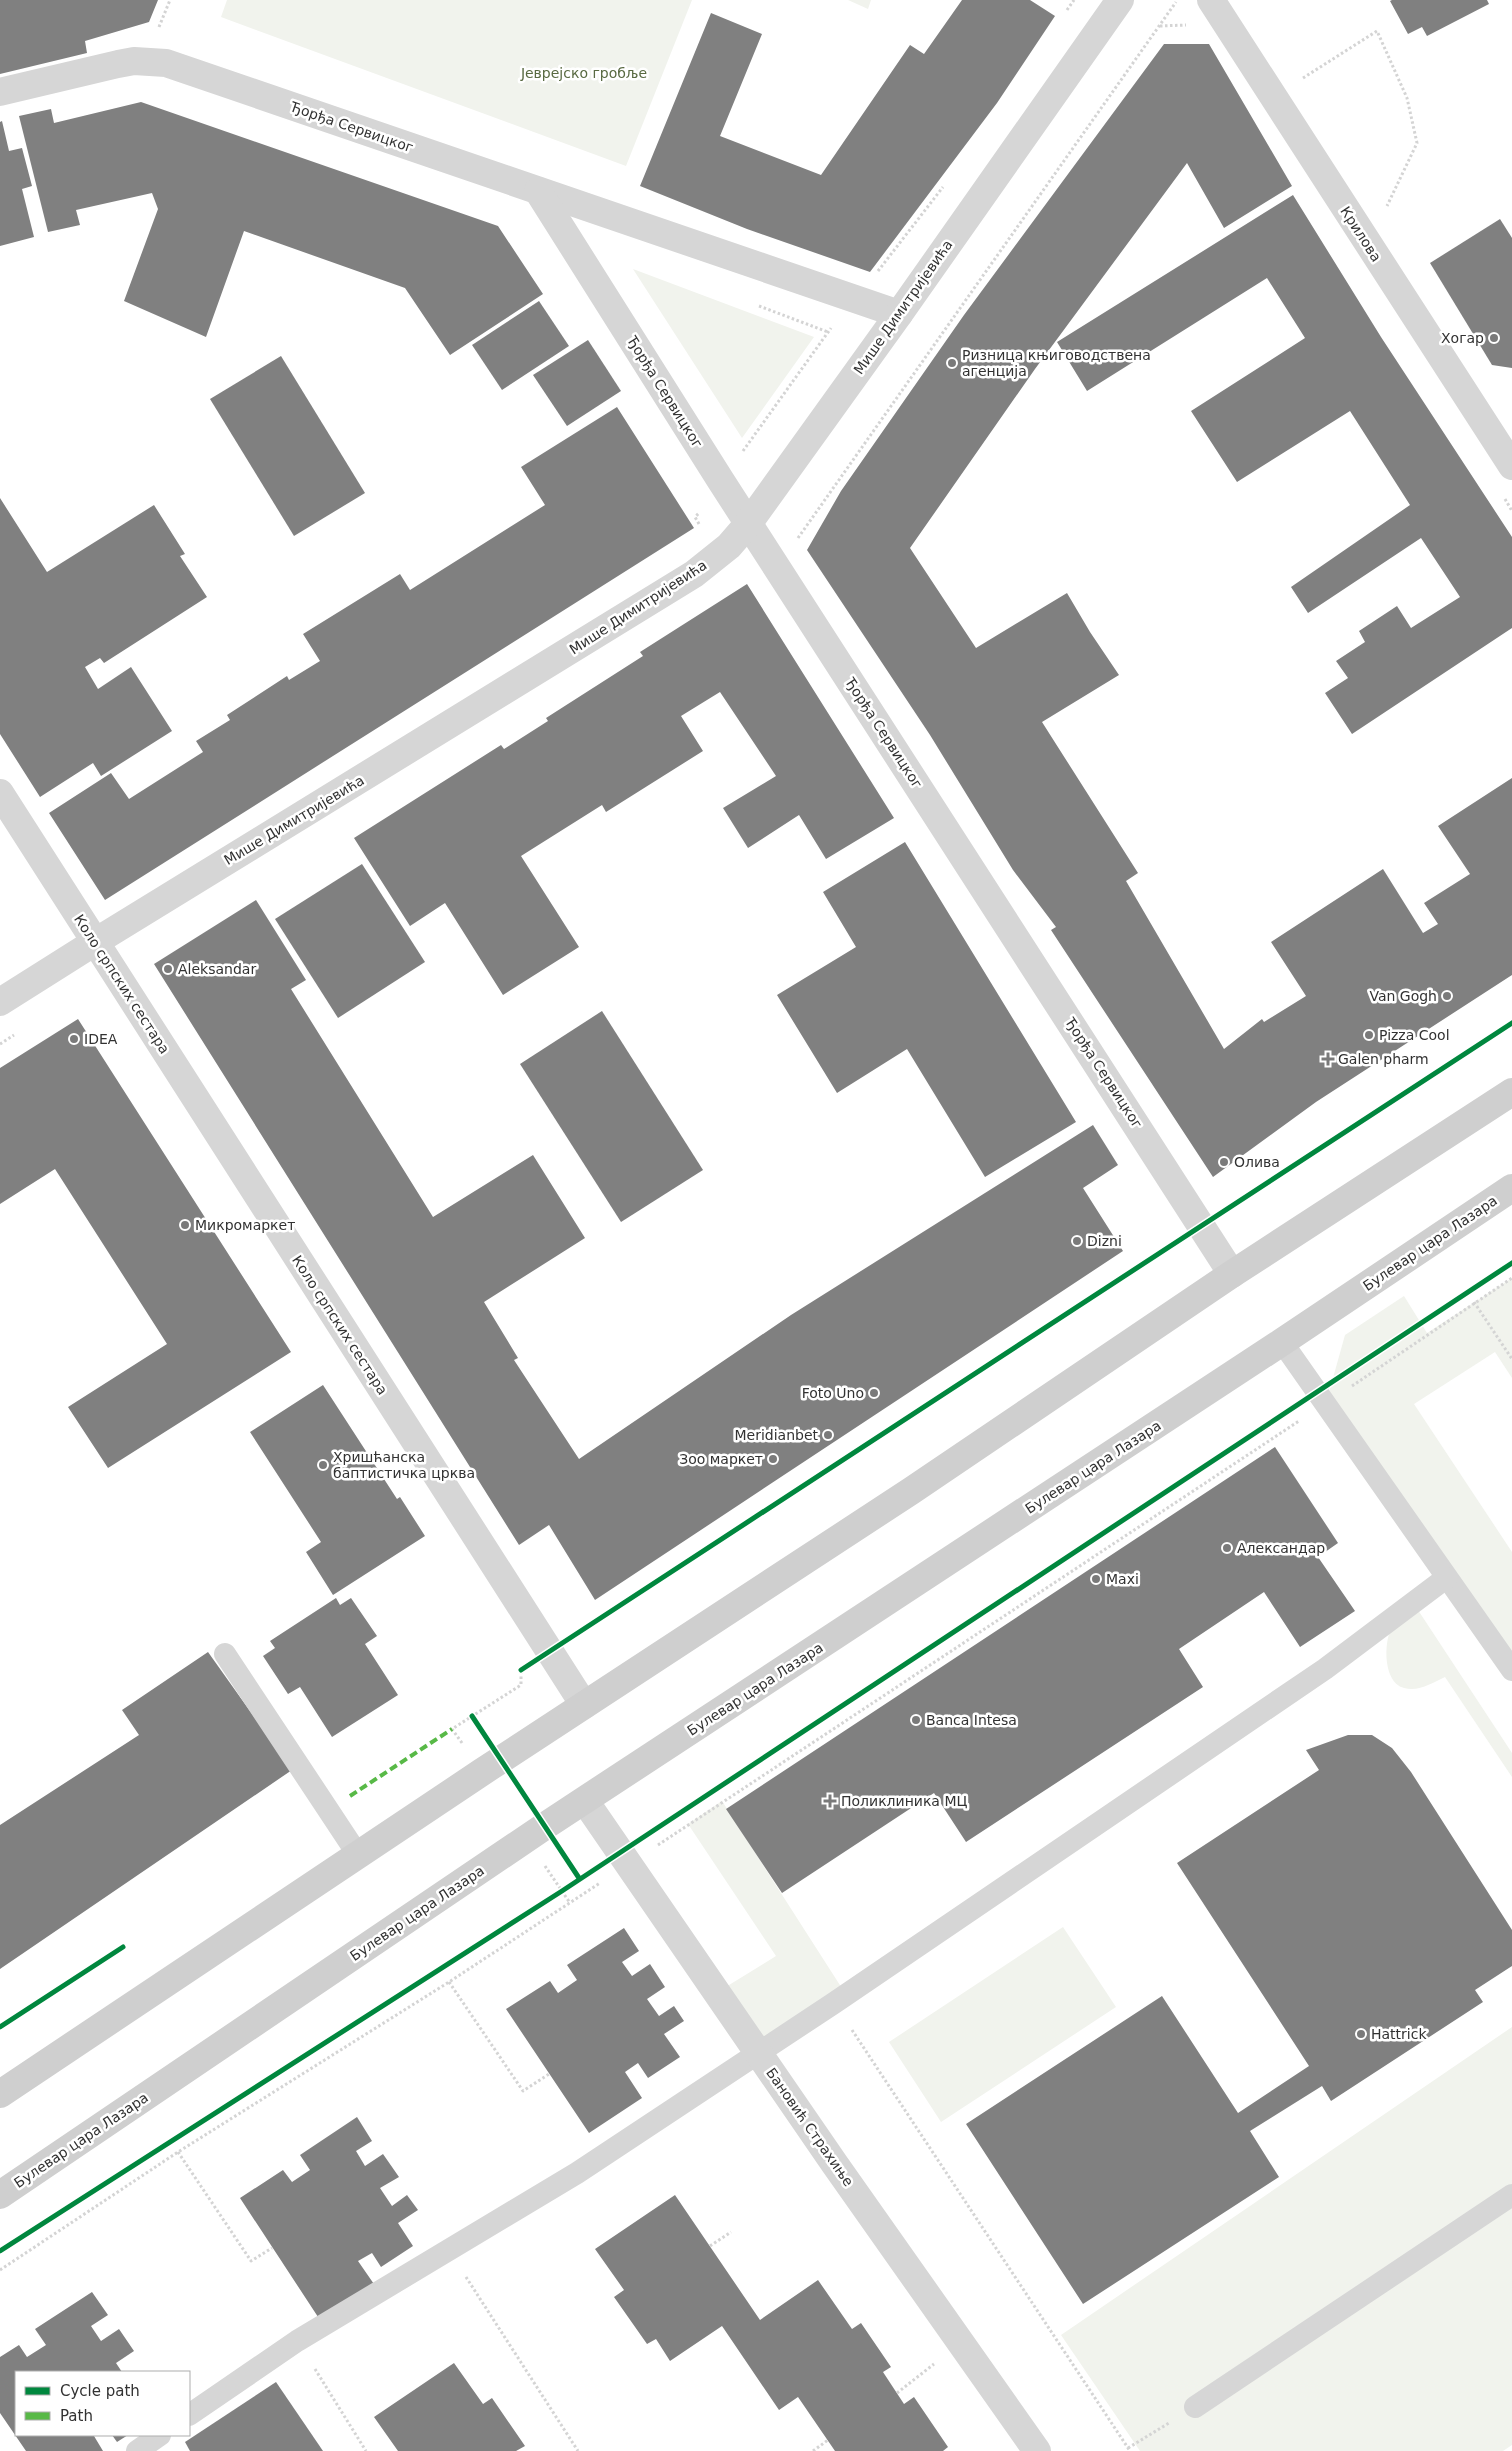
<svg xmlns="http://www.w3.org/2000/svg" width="1512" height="2451" font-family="'DejaVu Sans',sans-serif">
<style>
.green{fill:#f1f3ed}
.building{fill:#808080}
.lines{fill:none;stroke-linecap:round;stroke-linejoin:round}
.path{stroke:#d4d4d4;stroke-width:3;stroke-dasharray:2.5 2.5;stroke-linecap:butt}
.service{stroke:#d6d6d6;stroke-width:22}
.minor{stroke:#d6d6d6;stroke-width:28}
.secondary{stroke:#cfcfcf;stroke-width:28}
.quiet{stroke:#58b947;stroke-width:4;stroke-dasharray:8 4;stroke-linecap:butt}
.cycleway-casing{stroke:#fff;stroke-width:8}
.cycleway{stroke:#00873e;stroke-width:5}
.poi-dot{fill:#7a7a7a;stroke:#fff;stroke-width:2}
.labels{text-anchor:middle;stroke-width:5;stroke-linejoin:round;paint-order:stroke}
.park-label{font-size:14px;fill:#596a42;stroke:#fff}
.street-label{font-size:14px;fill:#323232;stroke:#fff}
.poi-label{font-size:14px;fill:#323232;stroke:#fff;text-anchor:start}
</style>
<rect width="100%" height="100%" fill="#fff"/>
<g class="green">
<path d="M227 0H692L626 166 221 17Z"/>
<path d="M848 0H871L868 9Z"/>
<path d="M633 269 814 337 742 438Z"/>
<path d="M1512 1278V1378L1495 1352 1414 1404 1512 1552V1670L1326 1403 1345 1335 1404 1296 1427 1333Z"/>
<path d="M1416 1607 1512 1753V1777L1445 1677C1432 1683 1419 1692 1404 1688 1381 1682 1383 1634 1396 1620 1401 1615 1410 1611 1416 1607Z"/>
<path d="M722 1801 845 1993 758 2053 716 1993 776 1956 688 1824Z"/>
<path d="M1063 1927 1116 2007 941 2122 889 2042Z"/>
<path d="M1512 2027V2445L1503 2451H1140L1061 2335Z"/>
</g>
<g class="building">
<path d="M0 0H158L149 22 85 41 87 53 0 74Z"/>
<path d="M962 0H1030L1055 16 997 103 870 272 747 229 640 186 711 13 762 34 720 136 821 175 910 45 924 54Z"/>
<path d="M1392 0H1487L1489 4 1427 36 1422 27 1408 34 1390 1Z"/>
<path d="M1164 44H1209L1292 186 1224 228 1187 163 1035 369 910 548 976 648 1067 593 1090 632 1119 675 1042 722 1138 873 1126 881 1224 1049 1262 1019 1264 1022 1306 996 1271 942 1383 869 1423 933 1438 924 1424 903 1470 874 1438 826 1512 778V975L1316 1102 1213 1177 1051 930 1056 927 1013 870 930 735 807 550 841 491 964 315Z"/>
<path d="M141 102 498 226 543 294 450 355 405 288 244 231 206 337 124 301 158 209 152 193 76 210 80 225 48 232 19 116 51 109 54 123Z"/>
<path d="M2 121 9 151 22 148 32 186 22 189 34 237 0 246V122Z"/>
<path d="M1293 195 1381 337 1512 537V628L1352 734 1325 693 1348 678 1336 661 1365 642 1359 631 1397 606 1411 628 1460 597 1421 538 1308 613 1291 587 1410 505 1350 411 1237 482 1191 411 1305 338 1267 278 1087 391 1057 342Z"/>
<path d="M1500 219 1512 238V368L1492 365 1430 263Z"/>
<path d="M539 301 569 346 502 390 472 345Z"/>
<path d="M588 340 621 391 567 426 533 375Z"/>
<path d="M281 356 365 493 294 536 210 399Z"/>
<path d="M617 407 694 528 105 900 49 813 111 773 129 799 203 752 196 741 230 720 227 715 287 676 289 680 320 661 303 634 400 574 410 590 545 505 521 467Z"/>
<path d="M0 498 47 572 154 505 185 554 180 556 207 597 104 663 100 658 85 667 98 689 131 667 172 731 101 776 93 763 40 797 0 734Z"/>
<path d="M747 584 894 818 826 859 799 815 748 848 723 808 776 776 720 692 681 716 703 751 606 812 602 805 521 856 579 947 503 995 445 903 410 926 354 838 501 745 504 749 548 721 546 718 643 656 640 652Z"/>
<path d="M905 842 1076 1122 985 1177 907 1049 837 1093 777 995 856 947 823 892Z"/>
<path d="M362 864 425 962 338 1018 275 919Z"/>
<path d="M256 900 306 980 291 989 433 1217 533 1155 585 1238 484 1302 518 1358 514 1360 579 1459 791 1315 1093 1125 1118 1165 1083 1188 1123 1251 595 1600 549 1525 519 1545 154 964Z"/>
<path d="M602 1011 703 1170 621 1222 520 1064Z"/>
<path d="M78 1019 291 1352 108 1468 68 1407 167 1344 55 1169 0 1204V1068Z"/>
<path d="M323 1385 397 1499 400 1497 425 1536 333 1595 306 1552 321 1542 250 1432Z"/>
<path d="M1275 1447 1338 1543 1318 1557 1355 1611 1300 1647 1264 1592 1179 1649 1203 1687 966 1842 934 1793 782 1893 726 1809Z"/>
<path d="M336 1598 340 1605 351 1598 377 1636 365 1644 398 1695 332 1737 300 1687 288 1694 263 1656 275 1648 270 1641Z"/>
<path d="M208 1652 292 1770 0 1969V1825L139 1735 122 1710Z"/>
<path d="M1348 1735H1372L1392 1748 1411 1772 1512 1930V1966L1475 1990 1483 2002 1331 2101 1322 2086 1250 2131 1279 2177 1083 2304 966 2124 1162 1996 1238 2113 1309 2066 1177 1863 1319 1770 1306 1750Z"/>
<path d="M624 1928 639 1951 622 1962 632 1976 650 1964 665 1987 647 1999 659 2016 674 2006 684 2021 664 2034 680 2057 648 2078 638 2063 625 2072 642 2098 589 2133 506 2009 550 1981 558 1993 577 1980 567 1965Z"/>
<path d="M357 2117 372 2141 356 2151 365 2166 383 2154 399 2177 380 2188 392 2206 407 2195 418 2210 398 2223 413 2246 381 2267 372 2253 358 2261 376 2287 322 2323 240 2198 283 2170 292 2182 310 2170 300 2155Z"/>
<path d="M675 2195 760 2320 818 2280 852 2329 861 2323 891 2367 883 2372 904 2404 914 2397 948 2447 943 2451H835L798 2397 779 2410 722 2326 670 2361 656 2339 647 2344 614 2297 624 2290 595 2249Z"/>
<path d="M92 2292 108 2315 91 2326 101 2341 119 2329 134 2351 116 2363 122 2372H16V2435H96L94 2436 103 2451H26L0 2413V2357L19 2345 27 2357 46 2345 35 2329Z"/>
<path d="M454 2363 483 2404 492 2398 525 2446 516 2451H398L374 2417Z"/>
<path d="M276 2382 323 2451H190L185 2442Z"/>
<path d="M112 2435H128L117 2442Z"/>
</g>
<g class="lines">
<g class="path">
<path d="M1067 10 1074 0"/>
<path d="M1160 26 1186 25"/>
<path d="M159 27 170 0"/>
<path d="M1303 78 1377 31 1407 98 1417 143 1387 206"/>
<path d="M878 271 943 187"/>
<path d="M759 306 828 332"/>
<path d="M743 451 831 328"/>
<path d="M1505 499 1512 511"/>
<path d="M699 524 695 517 699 513"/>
<path d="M798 538 1176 2"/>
<path d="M0 1044 14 1035"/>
<path d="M1474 1302 1512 1359"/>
<path d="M1352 1386 1512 1278"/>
<path d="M462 1743 452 1729 521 1685V1673"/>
<path d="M658 1845 1299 1421"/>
<path d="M545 1866 570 1903"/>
<path d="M449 1982 523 2091 549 2074"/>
<path d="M852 2030 1130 2451"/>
<path d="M178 2152 251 2261 272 2248"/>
<path d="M710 2246 731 2232"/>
<path d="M0 2270 178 2152 449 1982 600 1883"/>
<path d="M466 2277 578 2451"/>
<path d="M315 2369 366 2451"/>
<path d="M897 2393 934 2364"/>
<path d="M1128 2448 1169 2423"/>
<path d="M813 2451 828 2440"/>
</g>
<g class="service">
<path d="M1282 1342 1512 1670"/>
<path d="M225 1654 358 1855"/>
<path d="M1195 2407 1512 2195"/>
<path d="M189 2415 297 2341 577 2173 834 2003 1325 1669 1446 1578"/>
<path d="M137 2451 160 2435"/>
</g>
<g class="minor">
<path d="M1211 0 1512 466"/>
<path d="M0 92 118 64 134 61 166 63 899 314"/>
<path d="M538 191 721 481 1232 1274"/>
<path d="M0 793 584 1705"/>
<path d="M0 1002 95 942 694 574 729 546 748 524 899 314 1120 0"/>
<path d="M585 1801 834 2163 1037 2451"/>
</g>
<g class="secondary">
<path d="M0 2094 482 1772 911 1491 1232 1274 1512 1092"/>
<path d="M0 2195 545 1826 1282 1342 1512 1188"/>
</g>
<path class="quiet" d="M350 1796 452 1729"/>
<defs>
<g id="cycleway">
<path d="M521 1670 1512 1023"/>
<path d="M472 1716 579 1878"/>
<path d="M0 2027 123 1947"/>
<path d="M0 2251 562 1891 1512 1263"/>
</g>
</defs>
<use href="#cycleway" class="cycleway-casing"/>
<use href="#cycleway" class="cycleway"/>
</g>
<g class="poi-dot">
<circle cx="1494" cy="338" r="5"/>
<circle cx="952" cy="363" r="5"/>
<circle cx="168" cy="969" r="5"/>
<circle cx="1447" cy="996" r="5"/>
<circle cx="1369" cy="1035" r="5"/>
<circle cx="74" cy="1039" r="5"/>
<path d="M1325.5 1051.5h5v5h5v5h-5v5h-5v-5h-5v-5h5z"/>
<circle cx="1224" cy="1162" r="5"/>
<circle cx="185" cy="1225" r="5"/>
<circle cx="1077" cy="1241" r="5"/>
<circle cx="874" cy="1393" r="5"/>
<circle cx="828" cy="1435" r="5"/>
<circle cx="773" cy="1459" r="5"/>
<circle cx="323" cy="1465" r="5"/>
<circle cx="1227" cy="1548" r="5"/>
<circle cx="1096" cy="1579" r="5"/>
<circle cx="916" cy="1720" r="5"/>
<path d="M827.5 1793.5h5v5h5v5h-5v5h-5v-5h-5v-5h5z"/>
<circle cx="1361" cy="2034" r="5"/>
</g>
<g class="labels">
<g class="park-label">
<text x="584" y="78">Јеврејско гробље</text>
</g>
<g class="street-label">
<text transform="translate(352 127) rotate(19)" y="5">Ђорђа Сервицког</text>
<text transform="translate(1361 234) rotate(57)" y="5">Крилова</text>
<text transform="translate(903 307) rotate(-55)" y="5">Мише Димитријевића</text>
<text transform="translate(665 392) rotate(58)" y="5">Ђорђа Сервицког</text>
<text transform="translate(638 607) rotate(-33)" y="5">Мише Димитријевића</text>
<text transform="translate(884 733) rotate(57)" y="5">Ђорђа Сервицког</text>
<text transform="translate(294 820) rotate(-31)" y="5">Мише Димитријевића</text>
<text transform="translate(122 984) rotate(57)" y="5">Коло српских сестара</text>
<text transform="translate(1104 1073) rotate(57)" y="5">Ђорђа Сервицког</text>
<text transform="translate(1430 1243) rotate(-34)" y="5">Булевар цара Лазара</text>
<text transform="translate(340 1325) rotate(57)" y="5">Коло српских сестара</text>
<text transform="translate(1093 1467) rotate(-33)" y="5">Булевар цара Лазара</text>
<text transform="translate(755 1689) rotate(-33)" y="5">Булевар цара Лазара</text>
<text transform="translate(417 1913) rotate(-34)" y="5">Булевар цара Лазара</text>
<text transform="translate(810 2127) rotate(55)" y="5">Бановић Страхиње</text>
<text transform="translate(81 2140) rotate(-34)" y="5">Булевар цара Лазара</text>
</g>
<g class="poi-label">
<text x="1484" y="343" text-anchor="end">Хогар</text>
<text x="962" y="360">Ризница књиговодствена<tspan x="962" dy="16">агенција</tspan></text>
<text x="178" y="974">Aleksandar</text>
<text x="1437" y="1001" text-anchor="end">Van Gogh</text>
<text x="1379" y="1040">Pizza Cool</text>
<text x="84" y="1044">IDEA</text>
<text x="1338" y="1064">Galen pharm</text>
<text x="1234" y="1167">Олива</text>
<text x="195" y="1230">Микромаркет</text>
<text x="1087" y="1246">Dizni</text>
<text x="864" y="1398" text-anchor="end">Foto Uno</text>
<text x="818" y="1440" text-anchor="end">Meridianbet</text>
<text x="333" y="1462">Хришћанска<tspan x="333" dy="16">баптистичка црква</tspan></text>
<text x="763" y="1464" text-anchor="end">Зоо маркет</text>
<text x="1237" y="1553">Александар</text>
<text x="1106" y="1584">Maxi</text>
<text x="926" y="1725">Banca Intesa</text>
<text x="841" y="1806">Поликлиника МЦ</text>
<text x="1371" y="2039">Hattrick</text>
</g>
</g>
<rect x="15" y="2371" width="175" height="65" fill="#ffffff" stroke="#adadad"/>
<rect x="25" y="2387" width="25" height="8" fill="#00873e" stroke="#adadad"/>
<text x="60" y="2396" font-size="15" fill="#323232">Cycle path</text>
<rect x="25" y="2412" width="25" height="8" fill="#58b947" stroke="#adadad"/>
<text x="60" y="2421" font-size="15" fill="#323232">Path</text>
</svg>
